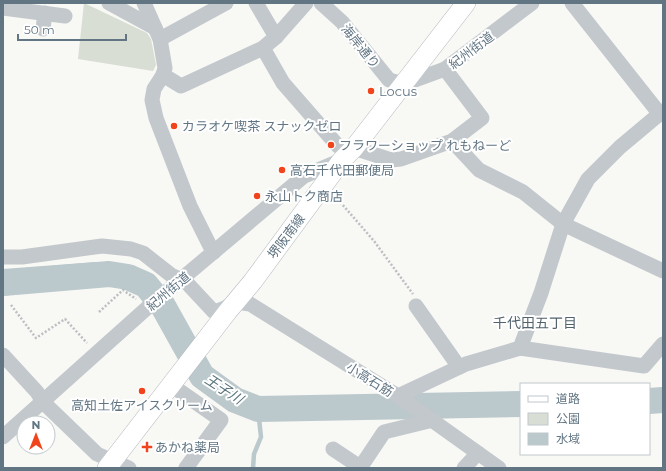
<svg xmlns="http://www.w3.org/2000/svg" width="666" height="471" font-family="Montserrat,'Noto Sans JP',sans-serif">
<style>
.green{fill:#d8ded4}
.water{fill:#bbc8cc}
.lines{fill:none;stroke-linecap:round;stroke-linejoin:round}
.stream{stroke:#bbc8cc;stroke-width:4.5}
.river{stroke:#bbc8cc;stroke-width:26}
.major-casing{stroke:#b4babe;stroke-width:20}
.path{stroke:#bbbfc2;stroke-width:2.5;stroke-dasharray:2 2;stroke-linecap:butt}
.minor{stroke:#c3c8cc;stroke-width:15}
.major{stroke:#fff;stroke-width:19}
.poi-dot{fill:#f1441c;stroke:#fff;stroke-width:1.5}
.labels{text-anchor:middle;stroke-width:4;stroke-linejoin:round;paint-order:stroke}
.street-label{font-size:13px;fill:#617583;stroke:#fff}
.poi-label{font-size:13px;fill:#617583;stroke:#fff;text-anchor:start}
.neighbourhood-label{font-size:14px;fill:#53636d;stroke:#fff}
.water-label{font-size:14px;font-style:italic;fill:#5b767d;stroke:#fff}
</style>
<rect width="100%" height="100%" fill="#f8f8f5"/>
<path class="green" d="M84 3 147 33 151 39 156 65 153 71 78 59Z"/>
<path class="water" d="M96 262 110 281 3 296V269Z"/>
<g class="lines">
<path class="stream" d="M253 468 254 454 261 437 258 409"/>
<g class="river">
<path d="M3 283 109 274 128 277 146 285 163 306 202 376 235 400 258 409 521 404"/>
<path d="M649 401 663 400"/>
</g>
<defs>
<path id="major" d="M107 468 228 311 253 281 342 160 354 148 466 3"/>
</defs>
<use href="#major" class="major-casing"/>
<g class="path">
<path d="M335 196 374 241 413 294"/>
<path d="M11 305 36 338 65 319 87 343"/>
<path d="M99 312 123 290 136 299"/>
</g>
<g class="minor">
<path d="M109 3 155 28"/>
<path d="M144 3 160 39 165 68 163 75 154 89 152 100 156 118 190 206 211 248 214 252"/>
<path d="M256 3 276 37"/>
<path d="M321 3 342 22 389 80 404 84 445 69 532 3"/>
<path d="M572 3 659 113"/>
<path d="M3 8 65 16"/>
<path d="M43 29 45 13"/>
<path d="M160 39 226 3"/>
<path d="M263 48 283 83 338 146"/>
<path d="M163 75 181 86 263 48 276 37 306 3"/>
<path d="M452 141 479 170 523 192 563 224 663 271"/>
<path d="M354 148 391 160 401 159 452 141 482 118 445 69"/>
<path d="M3 257H22L102 246 131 249 143 253 171 275 186 282 214 312 225 308 235 302 250 304 398 396 499 468"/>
<path d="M416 306 459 367"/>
<path d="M520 348 644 366 663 344"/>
<path d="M3 355 37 392 43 402 97 454 129 468"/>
<path d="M171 385 221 420 186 468"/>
<path d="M398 396 466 364 520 348 541 293 563 224 588 179 620 147 663 111"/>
<path d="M3 437 147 308 304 176 342 160"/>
<path d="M333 449 360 467"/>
<path d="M360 468 384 432 433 420"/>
<path d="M464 468 478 453"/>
</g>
<use href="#major" class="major"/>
</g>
<g class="poi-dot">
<circle cx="371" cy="91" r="4"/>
<circle cx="174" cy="126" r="4"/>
<circle cx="331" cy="145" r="4"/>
<circle cx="282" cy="170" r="4"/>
<circle cx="257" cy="196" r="4"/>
<circle cx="142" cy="391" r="4"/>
<path d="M145 441h4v4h4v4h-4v4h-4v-4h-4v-4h4z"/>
</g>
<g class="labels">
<g class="street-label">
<text transform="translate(361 46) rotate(51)" y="5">海岸通り</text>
<text transform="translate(471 50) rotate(-37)" y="5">紀州街道</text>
<text transform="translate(286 236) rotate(-53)" y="5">堺阪南線</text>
<text transform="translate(168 291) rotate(-40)" y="5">紀州街道</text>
<text transform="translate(370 379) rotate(32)" y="5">小高石筋</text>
</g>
<g class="poi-label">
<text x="379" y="96">Locus</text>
<text x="182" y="131">カラオケ喫茶 スナックゼロ</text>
<text x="339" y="150">フラワーショップ れもねーど</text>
<text x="290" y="175">高石千代田郵便局</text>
<text x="265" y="201">永山トク商店</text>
<text x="142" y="410" text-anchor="middle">高知土佐アイスクリーム</text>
<text x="155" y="452">あかね薬局</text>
</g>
<g class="neighbourhood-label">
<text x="535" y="328">千代田五丁目</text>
</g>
<g class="water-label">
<text transform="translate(224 389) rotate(33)" y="5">王子川</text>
</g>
</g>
<rect width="666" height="471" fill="none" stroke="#617583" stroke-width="8"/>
<rect x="520" y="383" width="130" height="72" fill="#ffffff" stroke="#c0c8cd"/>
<rect x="528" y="396" width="20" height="6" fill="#ffffff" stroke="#c0c8cd"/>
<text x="556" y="403" font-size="12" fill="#617583">道路</text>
<rect x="528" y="413" width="20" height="12" fill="#d8ded4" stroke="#c0c8cd"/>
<text x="556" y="423" font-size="12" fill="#617583">公園</text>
<rect x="528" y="433" width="20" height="12" fill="#bbc8cc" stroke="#c0c8cd"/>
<text x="556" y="443" font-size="12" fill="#617583">水域</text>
<g transform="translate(36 435)"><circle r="19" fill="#ffffff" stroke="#c0c8cd"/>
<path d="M0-3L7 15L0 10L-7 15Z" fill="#f1441c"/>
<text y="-6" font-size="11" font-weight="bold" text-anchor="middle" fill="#617583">N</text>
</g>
<path d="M18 34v6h108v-6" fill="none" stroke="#617583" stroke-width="2"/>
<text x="24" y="34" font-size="12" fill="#617583" stroke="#ffffff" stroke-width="3" paint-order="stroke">50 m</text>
</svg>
